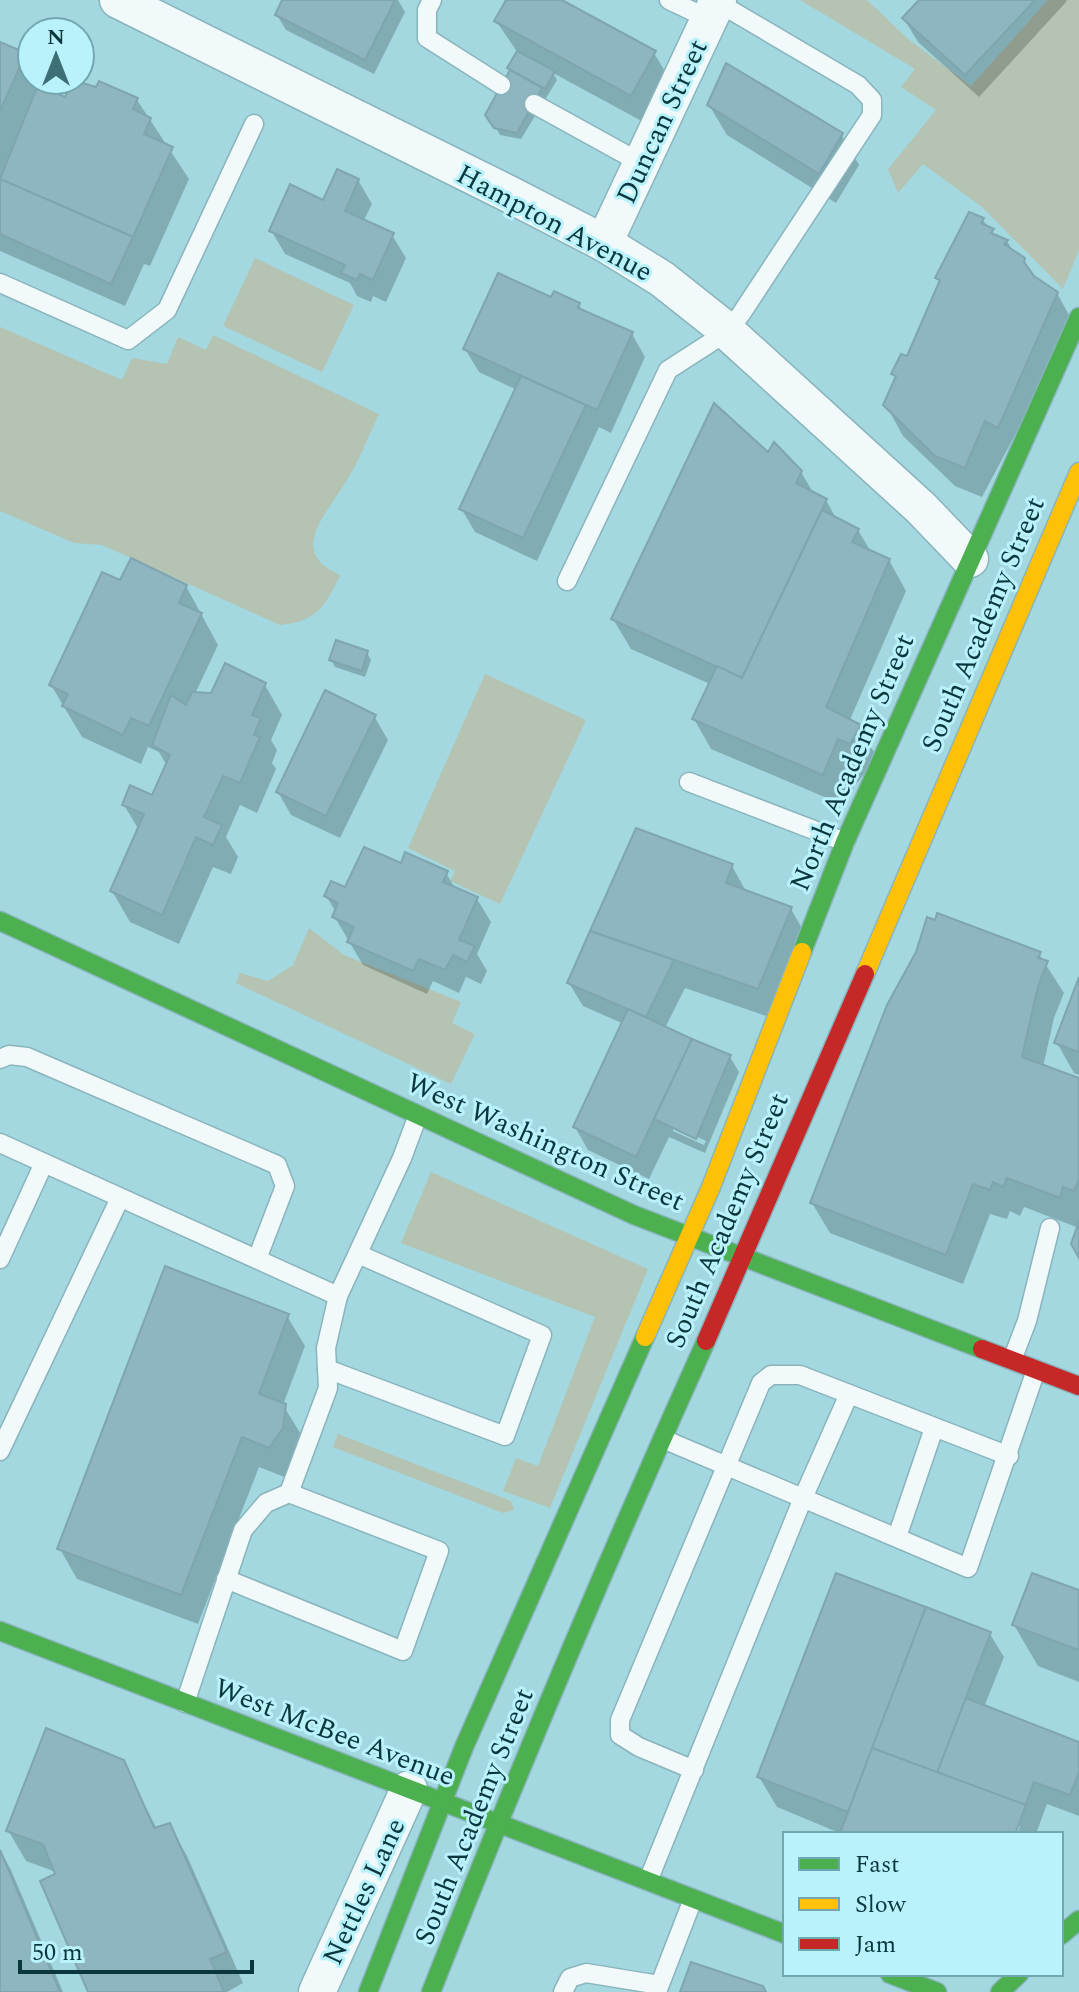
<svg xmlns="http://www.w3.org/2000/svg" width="1079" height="1992" font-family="Spectral,serif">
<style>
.green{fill:#b4c3b2}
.shadow{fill:#0003;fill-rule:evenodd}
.building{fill:#8fb5c0;stroke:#7ea5b0;stroke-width:2}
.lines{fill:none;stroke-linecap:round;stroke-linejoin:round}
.lane-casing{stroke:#89b4bb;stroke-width:21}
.street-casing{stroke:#89b4bb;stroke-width:39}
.fast-casing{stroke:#89b4bb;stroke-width:21}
.slow-casing{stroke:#89b4bb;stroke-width:21}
.jam-casing{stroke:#89b4bb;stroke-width:21}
.lane{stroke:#f1f9fa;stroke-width:18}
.street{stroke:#f1f9fa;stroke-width:36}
.fast{stroke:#4caf50;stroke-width:18}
.slow{stroke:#ffc107;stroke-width:18}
.jam{stroke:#c62828;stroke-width:18}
.labels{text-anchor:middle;stroke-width:6;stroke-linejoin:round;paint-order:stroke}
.street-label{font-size:28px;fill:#09373d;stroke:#baf2fb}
</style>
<rect width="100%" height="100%" fill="#a3d8e1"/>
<g class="green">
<path d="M800 0H867L908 39 971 86 1048 0H1079V250L1063 289 982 207 923 164 898 193 888 169 936 110 901 87 915 69Z"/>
<path d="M255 258 354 305 322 372 223 326Z"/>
<path d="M0 327 122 380 132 358 167 364 178 337 206 350 213 335 379 414C368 437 359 462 345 483 326 515 287 552 340 575 326 606 316 622 280 625L102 545 74 543 0 511Z"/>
<path d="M485 674 586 720 500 904 450 881 455 871 408 848Z"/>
<path d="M309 928 344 955 461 1002 452 1023 475 1034 451 1084 236 983 240 973 268 981 293 965Z"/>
<path d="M431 1172 648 1269 550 1508 503 1491 516 1458 538 1466 595 1317 401 1243Z"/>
<path d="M338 1434 511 1501 514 1510 503 1513 333 1447Z"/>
</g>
<g class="shadow">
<path d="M285 0H398L405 12 374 74 286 30 277 15Z"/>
<path d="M508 0H558L654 53 672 83 649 125 553 73 557 80 521 139 500 135 488 114 518 53 496 21Z"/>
<path d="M921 0H1066L1067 1 979 97 918 42 904 19Z"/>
<path d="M0 44 24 55 32 68V80H39L40 88 66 100 74 80 137 100 189 179 150 266 144 264 125 306 0 251Z"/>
<path d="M709 105 841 134 859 165 836 203 727 135Z"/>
<path d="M358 180 372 204 363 222 392 235 406 258 386 302 373 296 371 302 357 296 350 283 285 254 271 230Z"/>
<path d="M982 219 996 237 1007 241 1014 253 1024 260 1035 279 1057 293 1074 324 982 497 955 486 903 436 886 405 896 379 894 374 908 358 941 283 938 278Z"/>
<path d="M552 300 579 305 583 312 632 334 645 357 611 433 599 427 537 561 475 532 461 508 517 390 479 372 465 349Z"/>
<path d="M769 455 801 472 814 494 826 500 837 520 858 530 871 552 889 560 906 591 849 722 859 727 877 757 841 804 711 749 694 719 710 684 631 649 613 619Z"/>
<path d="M121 583 186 586 218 645 194 696 265 685 282 715 271 740 277 750 272 763 276 769 257 813 240 805 226 837 238 857 231 874 213 867 179 944 130 922 112 891 139 830 124 805 153 797 167 766 159 752 148 747 141 764 82 737 51 685Z"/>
<path d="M367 653 371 660 365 677 335 667 331 659Z"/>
<path d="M374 716 388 740 340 838 291 815 278 792Z"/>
<path d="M402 866 446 873 456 890 477 899 491 922 477 954 487 971 481 984 466 977 459 993 433 981 427 994 363 965 334 916 336 912 326 896Z"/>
<path d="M732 866 747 893 791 909 808 939 775 1019 685 988 665 1028 730 1057 739 1072 705 1153 669 1137 649 1179 588 1150 575 1127 624 1024 583 1006 569 983ZM673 1126 706 1141 704 1145 673 1131Z"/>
<path d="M1039 954 1064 993 1054 1018 1043 1067 1079 1080V1255V1228L1024 1207 1020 1216 1010 1211 1007 1219 990 1214 963 1284 830 1233 812 1203Z"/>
<path d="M1079 983V1075L1074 1073 1057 1043Z"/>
<path d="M287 1316 305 1346 283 1405 302 1436 287 1478 259 1467 198 1624 77 1579 60 1549Z"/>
<path d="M1079 1593V1682L1038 1666 1014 1625Z"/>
<path d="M990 1634 1004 1657 984 1707 1079 1744V1816L1047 1804 1037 1831 1039 1834H1017L1020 1826H1016L1013 1834H842L777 1807 759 1777Z"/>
<path d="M122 1761 157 1829 169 1825 187 1856 243 1983 227 1992H90L56 1872 26 1861 8 1830Z"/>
<path d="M0 1850 11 1870 63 1992H0Z"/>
</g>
<g class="building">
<path d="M282 0H395L365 60 275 15Z"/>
<path d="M506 0H562L656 51 631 96 494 21Z"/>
<path d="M919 0H1035L965 75 902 18Z"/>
<path d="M0 42 26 53 0 111Z"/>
<path d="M517 51 555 71 545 89 507 68Z"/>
<path d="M726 63 843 133 819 174 707 105Z"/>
<path d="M510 70 542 88 517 133 494 128 485 115Z"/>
<path d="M72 80 96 87 99 81 138 98 133 109 151 118 144 134 173 147 133 237 0 179 38 85 65 97Z"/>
<path d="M337 169 359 179 345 211 394 233 373 280 360 274 357 280 341 273 345 265 269 231 290 184 323 200Z"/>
<path d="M0 179 133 237 111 284 0 234Z"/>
<path d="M969 212 984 218 981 223 994 229 991 233 1008 240 1004 244 1025 258 1024 262 1034 276 1058 292 998 428 985 421 965 468 935 456 883 405 896 376 891 374 901 354 907 356 940 280 935 278Z"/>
<path d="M498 273 551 297 554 291 580 303 578 308 633 332 597 410 463 349Z"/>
<path d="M521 376 586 405 523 538 459 509Z"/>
<path d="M714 403 768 452 774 442 802 471 796 483 827 499 742 678 611 619Z"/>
<path d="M822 510 859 529 852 542 890 559 826 707 861 725 850 744 838 739 823 775 692 719 717 666 742 678Z"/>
<path d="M131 558 187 585 179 603 202 613 149 726 131 718 123 735 62 706 68 694 49 685 102 572 120 580Z"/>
<path d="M336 640 368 651 362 671 329 660Z"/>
<path d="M225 663 266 683 252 715 261 718 254 735 260 737 240 783 223 776 204 817 222 825 213 845 196 837 162 915 110 891 144 814 122 805 130 785 152 795 170 755 152 745 171 695 186 705 192 692 211 693Z"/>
<path d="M325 690 376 715 326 816 276 792Z"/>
<path d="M636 828 733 864 726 883 792 907 758 989 590 931Z"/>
<path d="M364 847 401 863 405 852 448 871 443 882 478 897 459 940 475 946 467 962 453 955 445 970 419 959 413 971 347 942 354 927 332 917 338 903 324 896 331 881 345 887Z"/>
<path d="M937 913 1041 952 1038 958 1048 961 1038 986 1022 1057 1079 1078V1179L1074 1191 1063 1187 1060 1198 1007 1178 1003 1187 993 1182 990 1190 973 1184 946 1255 810 1203 887 1005 916 952 927 917 935 920Z"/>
<path d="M590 931 674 960 646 1017 567 983Z"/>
<path d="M1079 977V1052L1054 1043Z"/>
<path d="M628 1009 692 1039 636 1157 573 1127Z"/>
<path d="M692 1039 731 1055 696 1139 654 1119Z"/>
<path d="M1079 1221V1258L1071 1244Z"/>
<path d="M165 1266 289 1314 259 1394 286 1404 283 1428 269 1448 242 1437 181 1595 57 1549Z"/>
<path d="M836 1573 926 1607 848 1812 757 1777Z"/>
<path d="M1032 1573 1079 1590V1650L1012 1625Z"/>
<path d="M926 1607 991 1632 937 1773 872 1748Z"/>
<path d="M966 1698 1079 1742V1772L1070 1795 1034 1782 1025 1806 937 1773Z"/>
<path d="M46 1728 124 1760 154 1828 170 1823 227 1952 210 1959 224 1992H88L40 1881 55 1874 43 1844 6 1831Z"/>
<path d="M872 1748 1026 1805 1015 1834H840Z"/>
<path d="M0 1850 60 1992H0Z"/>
<path d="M691 1962 763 1986 766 1992H680Z"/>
</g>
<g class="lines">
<defs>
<g id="lane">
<path d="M432 0 427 10V38L501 85"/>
<path d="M669 0 709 19"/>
<path d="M534 104 641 163"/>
<path d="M0 283 128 340 167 310 254 124"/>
<path d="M567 581 668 370 727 332 741 314 872 115V100L858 85 717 2"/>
<path d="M689 782 845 842"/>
<path d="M0 1059 9 1055 27 1057 277 1165 285 1186 257 1259"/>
<path d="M0 1143 338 1296"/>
<path d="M0 1259 44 1163"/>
<path d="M1012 1360 1027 1321 1050 1228"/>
<path d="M327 1369 505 1436 542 1335 358 1254"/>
<path d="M663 1439 968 1568 1036 1370"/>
<path d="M0 1451 120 1198"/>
<path d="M897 1537 934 1428"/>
<path d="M226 1579 403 1651 439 1551 289 1493"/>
<path d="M185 1703 243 1530 266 1503 289 1493 328 1388 326 1348 338 1296 402 1158 418 1115"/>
<path d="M694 1770 639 1747 620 1735V1720L761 1383 771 1375H800L1009 1456"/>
<path d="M648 1881 803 1498 849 1394"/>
<path d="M563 1992 570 1978 586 1973 659 1985"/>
<path d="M657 1992 693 1899"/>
</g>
<g id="street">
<path d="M118 0 509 194 604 243 662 279 720 325 797 395 921 508 970 559"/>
<path d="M604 243 718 0"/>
<path d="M317 1992 409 1789"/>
</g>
<g id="fast">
<path d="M0 921 634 1215 982 1349"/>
<path d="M802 952 845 842 1079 317"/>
<path d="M0 1631 785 1934"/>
<path d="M1061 1935 1079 1920"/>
<path d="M890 1974 937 1992"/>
<path d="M368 1992 464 1747 645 1337"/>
<path d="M431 1992C517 1773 609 1556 706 1341"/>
<path d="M1000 1992 1019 1974"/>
</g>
<g id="slow">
<path d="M865 974 1079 472"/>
<path d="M645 1337 711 1187 802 952"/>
</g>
<g id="jam">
<path d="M706 1341 865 974"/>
<path d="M982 1349 1079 1386"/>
</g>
</defs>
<use href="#lane" class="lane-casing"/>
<use href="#street" class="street-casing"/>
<use href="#fast" class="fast-casing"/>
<use href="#slow" class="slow-casing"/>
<use href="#jam" class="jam-casing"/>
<use href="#lane" class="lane"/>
<use href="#street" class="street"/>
<use href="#fast" class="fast"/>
<use href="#slow" class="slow"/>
<use href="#jam" class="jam"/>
</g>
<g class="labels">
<g class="street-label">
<text transform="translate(661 121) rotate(-65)" y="10">Duncan Street</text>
<text transform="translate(555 222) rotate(28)" y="10">Hampton Avenue</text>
<text transform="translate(982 624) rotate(-67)" y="10">South Academy Street</text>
<text transform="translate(851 762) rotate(-67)" y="10">North Academy Street</text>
<text transform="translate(546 1141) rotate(24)" y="10">West Washington Street</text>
<text transform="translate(726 1220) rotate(-67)" y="10">South Academy Street</text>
<text transform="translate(335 1731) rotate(21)" y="10">West McBee Avenue</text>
<text transform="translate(473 1816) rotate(-68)" y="10">South Academy Street</text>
<text transform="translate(363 1891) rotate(-65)" y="10">Nettles Lane</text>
</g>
</g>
<rect x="783" y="1832" width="280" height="144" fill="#baf2fb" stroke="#73a7af" stroke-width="2"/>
<rect x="799" y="1858" width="40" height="12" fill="#4caf50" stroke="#73a7af" stroke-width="2"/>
<text x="855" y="1872" font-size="24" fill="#09373d">Fast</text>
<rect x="799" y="1898" width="40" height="12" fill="#ffc107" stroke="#73a7af" stroke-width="2"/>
<text x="855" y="1912" font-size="24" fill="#09373d">Slow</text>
<rect x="799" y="1938" width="40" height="12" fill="#c62828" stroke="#73a7af" stroke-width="2"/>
<text x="855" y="1952" font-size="24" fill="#09373d">Jam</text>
<g transform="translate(56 56)"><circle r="38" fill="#baf2fb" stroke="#73a7af" stroke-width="2"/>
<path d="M0-6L14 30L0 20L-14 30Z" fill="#3f6f76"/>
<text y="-12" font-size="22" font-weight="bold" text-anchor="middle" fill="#09373d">N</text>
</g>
<path d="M20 1960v12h232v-12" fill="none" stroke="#09373d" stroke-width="4"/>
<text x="32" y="1960" font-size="24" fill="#09373d" stroke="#baf2fb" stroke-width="6" paint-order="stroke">50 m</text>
</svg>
